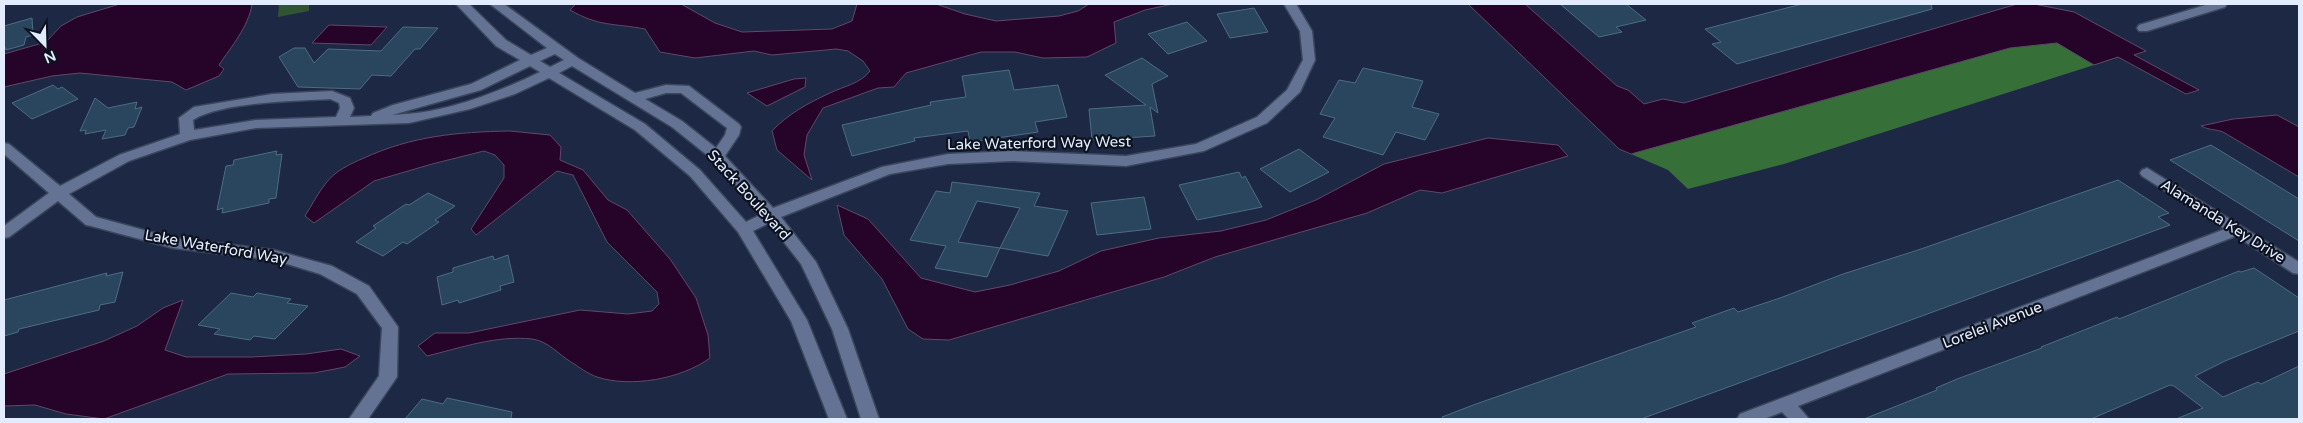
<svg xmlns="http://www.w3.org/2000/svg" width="2303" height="423" font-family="'Varela Round',sans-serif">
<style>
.green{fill:#305431}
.forest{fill:#376f39}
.water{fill:#260329;stroke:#5f4969}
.building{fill:#29465e;stroke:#4e6c85}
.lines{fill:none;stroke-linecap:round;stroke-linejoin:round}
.minor-casing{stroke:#3b455c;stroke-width:3}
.minor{fill:#647393;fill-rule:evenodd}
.labels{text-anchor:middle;stroke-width:4.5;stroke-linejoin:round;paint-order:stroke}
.street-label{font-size:15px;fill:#e3ecff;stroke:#0c121e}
</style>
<rect width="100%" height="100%" fill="#1c2844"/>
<path class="green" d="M279 4H309V11L278 17Z"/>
<path class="forest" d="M2057 43 2094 65 1784 164 1688 189 1668 170 1631 154 2010 48Z"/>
<g class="water">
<path d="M120 4H252C249 26 231 47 219 65L224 69 219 76 186 90 172 82 80 73 52 76 4 87V54L46 42 61 26 77 17Z"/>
<path d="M576 4H681L715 23 742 32 832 29 852 21 857 4H936L965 14 996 21 1059 16 1078 11 1089 4H1173L1145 10 1114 22 1116 43 1087 57 1043 58 1015 52H981L906 73 894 87 878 88 823 108 807 135 804 155 812 180 777 150 772 131C788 114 808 103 830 93 844 86 860 84 870 71L863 61 848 51 836 49 772 55 754 51 695 58 660 52 645 29C613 23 600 27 570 10Z"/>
<path d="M1468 4H1525L1617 86 1628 90 1644 104 1663 99 1684 103 2017 4H2034L2074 12 2146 51 2134 55 2199 90 2186 94 2118 57 2094 65 2057 43 2010 48 1631 154 1619 149Z"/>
<path d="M329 25 387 27 371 45 312 43Z"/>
<path d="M806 78 805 87 767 106 747 93 794 79Z"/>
<path d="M2277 115 2299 127V177L2223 132C2215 129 2208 130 2201 126L2233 119Z"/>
<path d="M510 131 550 135 561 147 560 160 583 170 608 200 627 210 670 259 696 298 708 335 710 358C681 379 631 388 597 377 588 374 579 367 571 362 558 354 548 341 532 339 497 335 460 348 427 356L418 346 435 333H469L580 310 628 314 652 311 659 304 657 292 607 242 573 175 557 171 476 235 471 229 504 178V165L495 155 484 151 432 164 374 181 314 223 305 216C312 205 318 193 326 183 335 171 350 164 364 158 412 136 457 132 510 131Z"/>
<path d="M1488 138 1558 145 1568 156 1442 193 1420 190 1367 213 1215 257 1164 277 949 340 923 339 908 329 882 279 844 235 837 205 868 219 921 278 975 292 1010 285 1059 271 1101 251 1159 238 1221 231 1266 220 1316 200 1384 164Z"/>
<path d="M183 300 165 350 186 357H252L306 354 341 349 360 356 345 367 314 373 228 374 104 419 66 414 35 405 4 406V374L104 341 137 326 163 308Z"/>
</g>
<g class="building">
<path d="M1560 4H1626L1646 20 1616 27 1622 32 1599 37Z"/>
<path d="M1802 4H1931L1932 9 1737 64 1712 44 1721 42 1705 29Z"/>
<path d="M1254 8 1268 32 1230 38 1217 14Z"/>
<path d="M32 18 33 35 26 37 24 45 6 50V48H4V26Z"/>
<path d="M1187 22 1207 41 1168 54 1148 34Z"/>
<path d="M403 27 438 28 420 49H415L391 76 372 75 360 89 298 87 279 57 294 48H305L314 63 328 49 381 51Z"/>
<path d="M1142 58 1168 76 1152 84 1158 113 1150 107 1155 136 1092 140 1089 109 1146 105 1105 75Z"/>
<path d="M1363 68 1423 81 1412 107 1439 114 1425 140 1396 132 1383 155 1323 137 1335 118 1320 114 1339 80 1355 83Z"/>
<path d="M1009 70 1014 90 1058 85 1067 117 1035 122 1038 132 970 142 968 131 914 138 915 141 852 156 842 125 931 105 930 102 966 97 962 76Z"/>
<path d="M53 85 58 89 62 87 78 99 32 119 12 103Z"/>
<path d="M95 98 108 108 137 102 135 109 142 107 134 127 128 128 125 135 102 139 106 130 85 134 86 130 80 131Z"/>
<path d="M2211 145 2299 199V241L2170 160Z"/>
<path d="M1299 149 1329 172 1290 192 1260 169Z"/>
<path d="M277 151 276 155 282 154 276 198 269 199V203L222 213 223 208 217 210 226 166 233 165 234 160Z"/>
<path d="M1239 172 1242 178 1245 176 1262 207 1197 220 1179 185Z"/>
<path d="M2118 180 2169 213 2158 217 2170 225 1641 419H1443L1442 417 1476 404 1696 327 1692 323 1734 308 1738 312 1780 298 1843 274 1921 249Z"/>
<path d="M952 182 1040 193 1034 206 1068 211 1048 256 1000 248 1020 208 977 201 958 242 1000 248 987 277 935 268 946 246 910 240 936 191 950 193Z"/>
<path d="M428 193 455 206 435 220 439 222 407 244 403 242 383 256 356 242 376 228 373 226 406 204 409 205Z"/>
<path d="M1144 197 1151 229 1097 235 1091 203Z"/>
<path d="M508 255 514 282 500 286 501 290 459 303 458 300 442 305 437 277 453 272V268L493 256 494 260Z"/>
<path d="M2254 268 2299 298V331L2225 361 2195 376 2223 397 2258 382 2261 384 2299 366V419H2176L2203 408 2174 386 2170 385 2091 419H1864L1937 390 1936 388 1957 379 2042 348 2041 347 2117 317 2119 319 2239 271 2241 272Z"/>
<path d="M123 272 115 302 100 305 99 310 19 329 18 332 4 336V300L107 273 106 276Z"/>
<path d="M231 293 253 297 257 293 291 299 287 303 308 306 275 339 254 336 250 340 214 334 220 329 198 325Z"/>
<path d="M447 398 512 412 511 419H405L422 399 443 404Z"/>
</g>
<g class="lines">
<defs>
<g id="minor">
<path d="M456 4H469L506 40 531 55 547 48 490 4H504L578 58 635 93 666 85 689 86 739 124 741 127 739 135 725 156 773 208 882 167 948 154 1013 151 1126 156 1196 144 1257 117 1287 90 1303 60 1300 31 1284 4H1296L1312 31 1315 60 1300 92 1267 123 1204 151 1126 166 1013 161 948 164 890 174 781 217 816 262 848 329 879 419H861L832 329 801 264 769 223 753 231 807 320 847 419H829L791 321 738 232 690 176 635 130 549 78 515 94 470 109 409 123 256 128 190 140 129 161 69 194 96 217 173 238 274 250 332 266 369 286 398 327 397 377 368 419H349L379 376 382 328 357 294 320 274 274 260 173 248 91 226 86 225 58 201 9 237 4 238V226L49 193 4 154V143L9 144 60 186 119 155 180 134 179 118 194 107 272 94 332 91 350 98 354 108 350 117 371 116 373 113 393 105 471 84 520 60 496 46ZM555 54 564 60 550 67 540 61ZM530 66 540 72C494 94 443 114 392 115L481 90ZM572 66 672 127 712 159 762 214 746 222 700 170 645 124 559 73ZM666 93H681L727 128 725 135 716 148 682 121 645 99ZM330 99 339 103 340 108 336 117 256 120 194 130 193 120C221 102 296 101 330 99Z"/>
<path d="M2209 4H2227L2225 7 2147 31H2139L2137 28 2139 25Z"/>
<path d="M2147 168 2299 262V274L2293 273 2236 236 1798 406 1809 419H1789L1782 412 1764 419H1737L1740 414 2225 229 2142 176 2140 173 2142 170Z"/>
</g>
</defs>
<use href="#minor" class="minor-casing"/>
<use href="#minor" class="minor"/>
</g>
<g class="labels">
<g class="street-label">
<text transform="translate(1039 143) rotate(-1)" y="5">Lake Waterford Way West</text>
<text transform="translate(749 195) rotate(48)" y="5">Stack Boulevard</text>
<text transform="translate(2223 221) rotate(32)" y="5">Alamanda Key Drive</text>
<text transform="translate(216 247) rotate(10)" y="5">Lake Waterford Way</text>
<text transform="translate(1992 325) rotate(-21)" y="5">Lorelei Avenue</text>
</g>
</g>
<rect width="2303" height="423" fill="none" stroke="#e3ecff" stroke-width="10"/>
<g transform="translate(45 45) rotate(157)" stroke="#0c121e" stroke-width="4" paint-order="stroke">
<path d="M0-4L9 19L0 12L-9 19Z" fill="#e3ecff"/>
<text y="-8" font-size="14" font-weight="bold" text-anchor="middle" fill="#e3ecff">N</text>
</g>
</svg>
